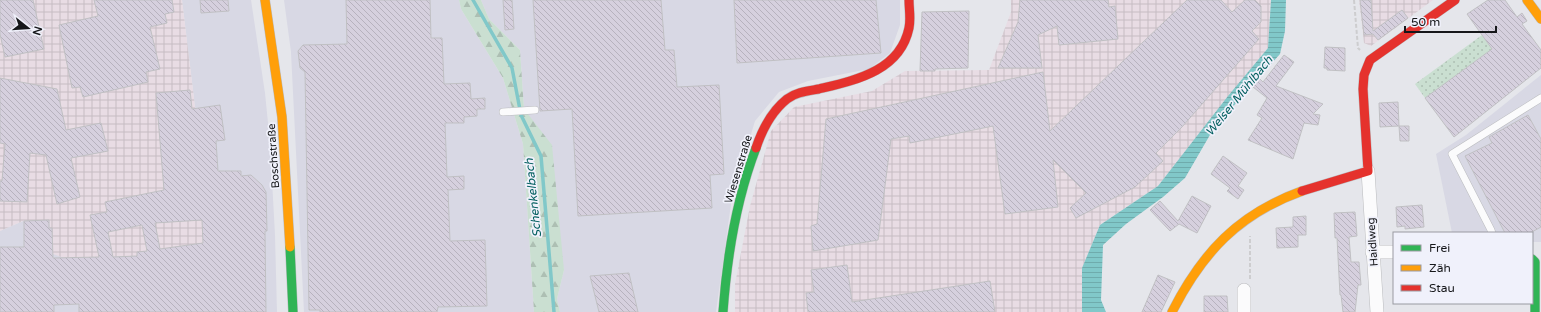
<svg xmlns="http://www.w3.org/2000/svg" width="1541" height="312" font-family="'Varela Round',sans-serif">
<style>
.built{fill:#d8d8e4}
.industrial{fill:url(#industrial-grid)}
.grass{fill:url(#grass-dots)}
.forest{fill:url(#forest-firs)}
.water{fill:url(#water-rules)}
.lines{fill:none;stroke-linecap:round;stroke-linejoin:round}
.stream{stroke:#81c8c9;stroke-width:3.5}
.building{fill:url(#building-back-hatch);stroke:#c0c0c3;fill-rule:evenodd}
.lane-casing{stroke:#babbbe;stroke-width:8}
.street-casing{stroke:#babbbe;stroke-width:14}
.fast-casing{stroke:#babbbe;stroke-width:10}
.slow-casing{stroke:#babbbe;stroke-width:10}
.jam-casing{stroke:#babbbe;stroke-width:10}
.path{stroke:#cdcdcf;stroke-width:2;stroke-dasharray:4 2;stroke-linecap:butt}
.lane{stroke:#fbfbfc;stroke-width:7}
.street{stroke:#fbfbfc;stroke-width:13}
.fast{stroke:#30b455;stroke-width:9}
.slow{stroke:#ff9f0a;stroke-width:9}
.jam{stroke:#e5322d;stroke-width:9}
.labels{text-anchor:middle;stroke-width:3.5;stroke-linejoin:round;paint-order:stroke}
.street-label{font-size:11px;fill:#16171a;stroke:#f0f1fb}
.water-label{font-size:12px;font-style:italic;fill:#025f5f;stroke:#f0f1fb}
</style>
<defs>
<pattern id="industrial-grid" width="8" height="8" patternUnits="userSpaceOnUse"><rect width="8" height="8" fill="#e8dce4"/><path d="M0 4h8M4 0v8" fill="none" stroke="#c6bcc3"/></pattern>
<pattern id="grass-dots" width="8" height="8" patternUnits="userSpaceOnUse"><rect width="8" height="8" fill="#cadfd1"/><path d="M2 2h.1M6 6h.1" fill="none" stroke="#adbfb3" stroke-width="1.8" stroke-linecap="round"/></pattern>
<pattern id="forest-firs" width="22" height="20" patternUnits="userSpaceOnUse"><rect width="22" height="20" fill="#cadfd1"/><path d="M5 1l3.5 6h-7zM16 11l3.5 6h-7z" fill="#adbfb3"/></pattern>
<pattern id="water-rules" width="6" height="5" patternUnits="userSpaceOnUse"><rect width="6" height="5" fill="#81c8c9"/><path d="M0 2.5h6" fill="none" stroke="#6fabac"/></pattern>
<pattern id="building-back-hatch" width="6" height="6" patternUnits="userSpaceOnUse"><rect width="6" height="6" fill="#d6d0de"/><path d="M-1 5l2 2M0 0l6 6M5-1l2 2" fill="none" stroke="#b7b2be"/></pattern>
</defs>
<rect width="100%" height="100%" fill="#e5e6eb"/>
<g class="built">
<path d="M182 0H251L265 93 270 143 275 235 277 312H0V231L23 221 49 220 200 158 194 98Z"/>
<path d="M284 0H459L461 9 503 78 523 144 534 312H304L291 52Z"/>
<path d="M481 0H900V25L890 53 869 69 808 81 779 92 755 121 732 197 716 312H560L557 299 564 270 524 109 520 50 489 19Z"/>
<path d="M1541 75V242H1532V233H1452L1436 154 1466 135Z"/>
</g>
<g class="industrial">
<path d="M0 0H182L194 98 200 158 203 243 137 256 64 258 53 254 49 220 23 221 0 231Z"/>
<path d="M1011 0H1271L1268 48 1158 186 1100 225 1082 268V312H735V284L750 206 771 131 794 107 872 91 905 71 989 70 1011 12Z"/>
<path d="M1359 0H1433L1371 46 1364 43Z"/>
</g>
<path class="grass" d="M1482 35 1492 49 1425 98 1415 84Z"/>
<path class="forest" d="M459 0H481L489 19 520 50 524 109 552 145 564 270 557 299 560 312H534L523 144 503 78 461 9Z"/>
<path class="water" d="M1271 0H1286L1285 31 1280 54 1214 128 1185 178 1163 197 1126 224 1103 245 1101 300 1106 312H1082V268L1100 225 1158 186 1228 96 1268 48Z"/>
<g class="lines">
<path class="stream" d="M473 0 512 68 521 115 541 156 554 312"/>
</g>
<g class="building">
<path d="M0 0H33L44 49 5 57 0 34Z"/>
<path d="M94 0H172L174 12 165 14 167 23 150 27 160 69 146 72 148 82 83 97 80 87 72 88 59 25 98 16Z"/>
<path d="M200 0H228L229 11 201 13Z"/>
<path d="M346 0H430L431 38H442L444 84 470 83 471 99 485 98V109H477V116L464 117V123H445L447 177 464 176V189L448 190 450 241 485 240 487 306 438 307 437 312H320V310H309L305 72 300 68 298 51 303 45 347 44Z"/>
<path d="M503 0H512L514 29 505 30Z"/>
<path d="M533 0H661L665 50H674L677 87 719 85 724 174 710 175 712 208 578 216 572 109 540 111Z"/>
<path d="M734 0H876L881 53 737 63Z"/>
<path d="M1020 0H1108L1109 7 1115 6 1118 39 1059 45 1057 26 1038 35 1042 68H998L1018 22Z"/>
<path d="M1187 0H1221L1232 12 1245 0H1255L1261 6V22L1252 31 1259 39 1182 127 1156 153 1163 161 1135 187 1076 218 1070 208 1086 193 1053 160 1058 207 1005 214 993 126 910 143 909 136 891 139 878 240 813 251 811 226 817 224 826 119 1043 72 1050 131Z"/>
<path d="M1360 0H1371L1373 31 1402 10 1408 18 1378 40 1373 34 1364 35Z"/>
<path d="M1488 0H1505L1517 17 1522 13 1527 21 1522 24 1541 50V68L1454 137 1425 98 1492 49 1467 14Z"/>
<path d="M969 11 968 68 935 69V71H920L922 12Z"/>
<path d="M1325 47 1345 48V71L1327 70V68H1324Z"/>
<path d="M1284 55 1294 62 1276 86 1323 104 1313 114 1320 115 1318 125 1304 123 1293 159 1248 140 1262 118 1257 115 1267 98 1253 87 1260 79 1263 82Z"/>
<path d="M0 78 57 89 66 130 101 123 108 151 71 158 80 197 57 204 46 155 30 153 27 202 0 201V181H2L5 144 0 143Z"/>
<path d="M190 90 192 109 220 105 225 140 216 141 218 171H241V176L251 175 262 185 266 192 267 231H265L266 312H79V304L54 305V312H0V247H24V221L49 220V228H52L53 258 99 257 90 215 107 212 105 202 164 190 156 93ZM202 220 203 243 160 249 155 223ZM142 225 147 251 137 252V256L113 257 108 232Z"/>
<path d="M1398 102 1399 126 1380 127 1379 103Z"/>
<path d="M1528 115 1541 139V227L1530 233H1505L1465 156 1492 143 1489 137Z"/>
<path d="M1399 126H1409V141H1400Z"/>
<path d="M1223 156 1247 173 1238 186 1244 190 1238 199 1227 191 1230 188 1211 174Z"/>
<path d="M1192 196 1211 206 1197 233 1179 224 1170 231 1150 210 1160 201 1178 221Z"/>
<path d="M1422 205 1424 227 1405 229V226L1397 227 1396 207Z"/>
<path d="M1355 212 1357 236 1349 237 1351 262H1359L1361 285H1358L1355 312H1343L1341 295H1340L1337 238H1335L1334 213Z"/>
<path d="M1306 216V235H1298V247L1277 248 1276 228 1293 227V217Z"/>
<path d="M847 265 852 302 990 281 995 312H808L806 293 814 292 811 270Z"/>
<path d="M629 273 638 312H599L590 276Z"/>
<path d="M1158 275 1175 282 1161 312H1142Z"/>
<path d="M1204 296H1227L1228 312H1204Z"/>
</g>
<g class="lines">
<defs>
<g id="lane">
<path d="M503 112 535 110"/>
<path d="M1492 233 1491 230 1452 154 1541 98"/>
</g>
<g id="street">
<path d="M1368 171 1377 312"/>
<path d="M1372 252H1394"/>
<path d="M1244 312V290"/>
</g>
<g id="fast">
<path d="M290 247 293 312"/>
<path d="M1532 259 1535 262V312"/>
<path d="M723 312C727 256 736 200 756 148"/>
</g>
<g id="slow">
<path d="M265 0 282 117 290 247"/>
<path d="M1527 0 1541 19"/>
<path d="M1172 312C1202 253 1238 214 1302 191"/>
</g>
<g id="jam">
<path d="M756 148C762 130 772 111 787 99 796 92 808 91 819 89 856 80 900 71 909 28 911 19 909 9 909 0"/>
<path d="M1302 191 1368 171 1363 89 1364 75 1370 60 1455 0"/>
</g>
</defs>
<use href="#lane" class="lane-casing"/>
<use href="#street" class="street-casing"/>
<use href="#fast" class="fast-casing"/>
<use href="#slow" class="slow-casing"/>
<use href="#jam" class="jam-casing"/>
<g class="path">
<path d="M1354 0 1358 48 1360 50"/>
<path d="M1250 279V236"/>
</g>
<use href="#lane" class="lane"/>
<use href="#street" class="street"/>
<use href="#fast" class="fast"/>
<use href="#slow" class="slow"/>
<use href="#jam" class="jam"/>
</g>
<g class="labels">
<g class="street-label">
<text transform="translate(273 156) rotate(-94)" y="4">Boschstraße</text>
<text transform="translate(738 169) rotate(-73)" y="4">Wiesenstraße</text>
<text transform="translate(1372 242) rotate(-94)" y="4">Haidlweg</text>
</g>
<g class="water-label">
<text transform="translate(1239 96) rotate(-51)" y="4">Welser Mühlbach</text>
<text transform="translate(533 198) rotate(-96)" y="4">Schenkelbach</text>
</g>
</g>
<rect x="1393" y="232" width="140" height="72" fill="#f0f1fb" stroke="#999aa1"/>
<rect x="1401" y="245" width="20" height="6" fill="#30b455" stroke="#999aa1"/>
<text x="1429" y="252" font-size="12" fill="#16171a">Frei</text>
<rect x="1401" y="265" width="20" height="6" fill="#ff9f0a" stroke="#999aa1"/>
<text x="1429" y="272" font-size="12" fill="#16171a">Zäh</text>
<rect x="1401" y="285" width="20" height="6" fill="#e5322d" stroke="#999aa1"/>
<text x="1429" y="292" font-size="12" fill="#16171a">Stau</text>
<g transform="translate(28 28) rotate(107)" stroke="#f0f1fb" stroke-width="3" paint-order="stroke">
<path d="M0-3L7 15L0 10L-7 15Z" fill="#16171a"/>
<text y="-6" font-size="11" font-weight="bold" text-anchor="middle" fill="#16171a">N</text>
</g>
<path d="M1405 26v6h91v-6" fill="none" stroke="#16171a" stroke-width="2"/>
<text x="1411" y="26" font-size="12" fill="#16171a" stroke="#f0f1fb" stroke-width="3" paint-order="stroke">50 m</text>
</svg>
